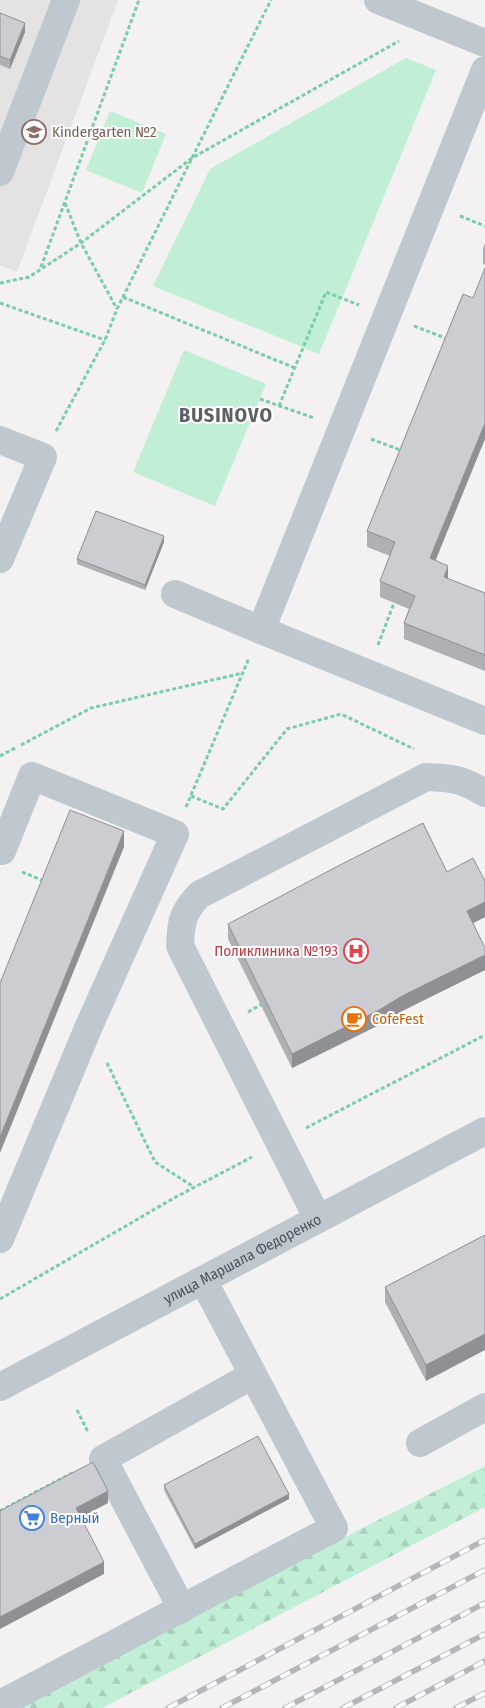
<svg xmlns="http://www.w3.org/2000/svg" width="485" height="1708" font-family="'Fira Sans Condensed',sans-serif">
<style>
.education{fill:#e4e2e3}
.forest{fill:url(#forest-firs)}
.park{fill:#c1efd5}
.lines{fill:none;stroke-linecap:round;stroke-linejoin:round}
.path{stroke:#79cda7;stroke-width:3;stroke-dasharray:4 2.5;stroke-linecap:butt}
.minor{stroke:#bfc8cf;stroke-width:28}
.rail-casing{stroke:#b3b6bb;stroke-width:5.5}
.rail{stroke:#fff;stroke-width:4;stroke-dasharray:11;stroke-linecap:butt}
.wall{fill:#afb0b5}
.shaded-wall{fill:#8e9094}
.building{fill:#cbcdd3;stroke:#8e9094}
.labels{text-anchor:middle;stroke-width:4;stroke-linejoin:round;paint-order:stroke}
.education-label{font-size:15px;fill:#785e54;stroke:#fff;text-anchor:start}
.health-label{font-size:15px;fill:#be3a42;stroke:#fff;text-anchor:end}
.food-label{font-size:15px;fill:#c56008;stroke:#fff;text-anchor:start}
.street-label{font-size:15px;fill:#49535e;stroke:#fff}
.shop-label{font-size:15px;fill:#366cbe;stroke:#fff;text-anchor:start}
.district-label{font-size:20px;font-weight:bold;letter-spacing:1px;fill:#5d6166;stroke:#fff}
</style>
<defs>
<pattern id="forest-firs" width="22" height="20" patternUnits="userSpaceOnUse" patternTransform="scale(1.25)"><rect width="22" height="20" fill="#c1efd5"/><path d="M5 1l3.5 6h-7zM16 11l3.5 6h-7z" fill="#a7cfb9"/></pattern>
</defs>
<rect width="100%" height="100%" fill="#f3f1f1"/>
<path class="education" d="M0 0H118L17 272 0 265Z"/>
<path class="forest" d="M485 1466V1507L102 1708H22L374 1522Z"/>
<g class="park">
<path d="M406 58 436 70 319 354 153 286 210 169Z"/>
<path d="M110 111 166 134 142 193 86 170Z"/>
<path d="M184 350 266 384 215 506 133 472Z"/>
</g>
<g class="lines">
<g class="path">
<path d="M65 203 81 243 117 309"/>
<path d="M460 216 485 226"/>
<path d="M41 267 139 0"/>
<path d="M0 283 29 277 81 243 192 158 399 41"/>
<path d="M123 297 295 368"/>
<path d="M0 303 105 340"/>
<path d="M414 326 448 339"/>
<path d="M260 399 314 418"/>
<path d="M279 406 326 292 359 305"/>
<path d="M56 431 105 340 117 309 192 158 271 0"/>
<path d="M371 439 403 451"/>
<path d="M378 645 394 603"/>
<path d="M21 745 91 708 243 673"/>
<path d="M0 756 15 748"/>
<path d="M191 796 223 809 287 729 341 714 414 749"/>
<path d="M186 807 249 658"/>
<path d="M22 872 44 881"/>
<path d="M248 1012 264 1003"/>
<path d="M107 1063 155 1162 194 1187"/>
<path d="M306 1128 485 1035"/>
<path d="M0 1299 174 1198 252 1157"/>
<path d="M77 1410 88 1432"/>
<path d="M0 1511 74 1472"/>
</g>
<g class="minor">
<path d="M378 0 485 43"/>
<path d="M485 70 261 630 485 721"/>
<path d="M0 172 66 0"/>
<path d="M0 440 43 457 0 559"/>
<path d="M175 594 261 630"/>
<path d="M318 1219 180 946C181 922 182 913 199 895L426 777C453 778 462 779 485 793"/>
<path d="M0 1239 89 1026 175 834 32 776 2 851"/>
<path id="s1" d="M0 1387 485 1131"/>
<path d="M420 1443 485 1407"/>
<path d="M182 1609 103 1459 253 1375"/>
<path d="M0 1704 334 1528 203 1280"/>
</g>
<defs>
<g id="rail">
<path d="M168 1708 485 1540"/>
<path d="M222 1708 485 1570"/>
<path d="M285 1708 485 1603"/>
<path d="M343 1708 485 1634"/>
<path d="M396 1708 485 1661"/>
<path d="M456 1708 485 1693"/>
</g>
</defs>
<use href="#rail" class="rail-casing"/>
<use href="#rail" class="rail"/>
</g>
<g class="wall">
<path d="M0 13 25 32 10 69 0 65Z"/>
<path d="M485 243V265L483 264V248Z"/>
<path d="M463 294 436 560 448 579 485 593V671L404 639V623L409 609 380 597V581L390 556 367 547V531Z"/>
<path d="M164 542 145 590 77 564V559Z"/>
<path d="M447 872 485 881V917L473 923 485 948V970L402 1011 381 1024 292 1068 228 939V924Z"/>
<path d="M485 1235 426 1381 385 1302V1287Z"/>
<path d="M164 1485 289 1499 195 1549 164 1490Z"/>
</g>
<g class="shaded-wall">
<path d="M25 23V32L10 69V60Z"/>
<path d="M485 423V439L430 574V558Z"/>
<path d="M164 536V542L145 590V585Z"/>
<path d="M448 566V582L444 577Z"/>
<path d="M124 831V847L0 1153V1137Z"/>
<path d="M485 902V917L467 926V911Z"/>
<path d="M485 955V970L402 1011 381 1024 292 1068V1054L402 996Z"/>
<path d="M485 1334V1350L426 1381V1365Z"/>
<path d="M108 1491V1503L76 1520V1508Z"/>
<path d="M289 1494V1499L195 1549V1544Z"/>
<path d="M104 1562V1574L0 1629V1617Z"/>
</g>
<g class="building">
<path d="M0 13 25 23 10 60 0 56Z"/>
<path d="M485 268V423L430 558 448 566 444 577 485 593V655L404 623 415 596 380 581 395 542 367 531 463 294 473 298Z"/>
<path d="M96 511 164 536 145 585 77 559Z"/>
<path d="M70 810 124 831 0 1137V983Z"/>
<path d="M423 823 447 872 473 858 485 881V902L467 911 485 948V955L402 996 381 1009 292 1054 228 924 338 866Z"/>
<path d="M485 1235V1334L426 1365 385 1287Z"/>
<path d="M258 1436 289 1494 195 1544 164 1485Z"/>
<path d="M93 1462 108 1491 76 1508 104 1562 0 1617V1511Z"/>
</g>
<defs>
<symbol id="school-ring" viewBox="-11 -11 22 22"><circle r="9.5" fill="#fff" stroke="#8d6e63" stroke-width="1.5"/><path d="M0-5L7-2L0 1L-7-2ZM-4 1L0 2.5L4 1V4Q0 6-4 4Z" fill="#8d6e63"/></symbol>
<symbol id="hospital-ring" viewBox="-11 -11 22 22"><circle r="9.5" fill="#fff" stroke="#e0444e" stroke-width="1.5"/><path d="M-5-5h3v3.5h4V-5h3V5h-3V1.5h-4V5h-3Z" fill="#e0444e"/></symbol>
<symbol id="cafe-ring" viewBox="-11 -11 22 22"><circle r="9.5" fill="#fff" stroke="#e8710a" stroke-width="1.5"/><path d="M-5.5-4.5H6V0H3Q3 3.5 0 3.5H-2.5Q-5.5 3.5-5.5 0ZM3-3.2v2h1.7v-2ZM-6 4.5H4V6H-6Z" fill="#e8710a"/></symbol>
<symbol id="supermarket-ring" viewBox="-11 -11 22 22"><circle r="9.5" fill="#fff" stroke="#3f7fe0" stroke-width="1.5"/><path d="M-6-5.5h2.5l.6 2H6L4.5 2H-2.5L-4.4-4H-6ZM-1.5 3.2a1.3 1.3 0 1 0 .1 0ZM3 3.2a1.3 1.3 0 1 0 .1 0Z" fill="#3f7fe0"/></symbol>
</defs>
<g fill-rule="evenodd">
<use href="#school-ring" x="20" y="118" width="28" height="28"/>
<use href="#hospital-ring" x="342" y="937" width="28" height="28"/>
<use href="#cafe-ring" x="340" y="1005" width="28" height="28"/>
<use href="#supermarket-ring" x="18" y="1504" width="28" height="28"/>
</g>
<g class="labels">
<g class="education-label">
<text x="52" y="137">Kindergarten №2</text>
</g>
<g class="health-label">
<text x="338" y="956">Поликлиника №193</text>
</g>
<g class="food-label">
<text x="372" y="1024">CofeFest</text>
</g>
<g class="street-label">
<text dy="5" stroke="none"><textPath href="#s1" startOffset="274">улица Маршала Федоренко</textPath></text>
</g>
<g class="shop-label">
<text x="50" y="1523">Верный</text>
</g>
<g class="district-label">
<text x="226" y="422">BUSINOVO</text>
</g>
</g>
</svg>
